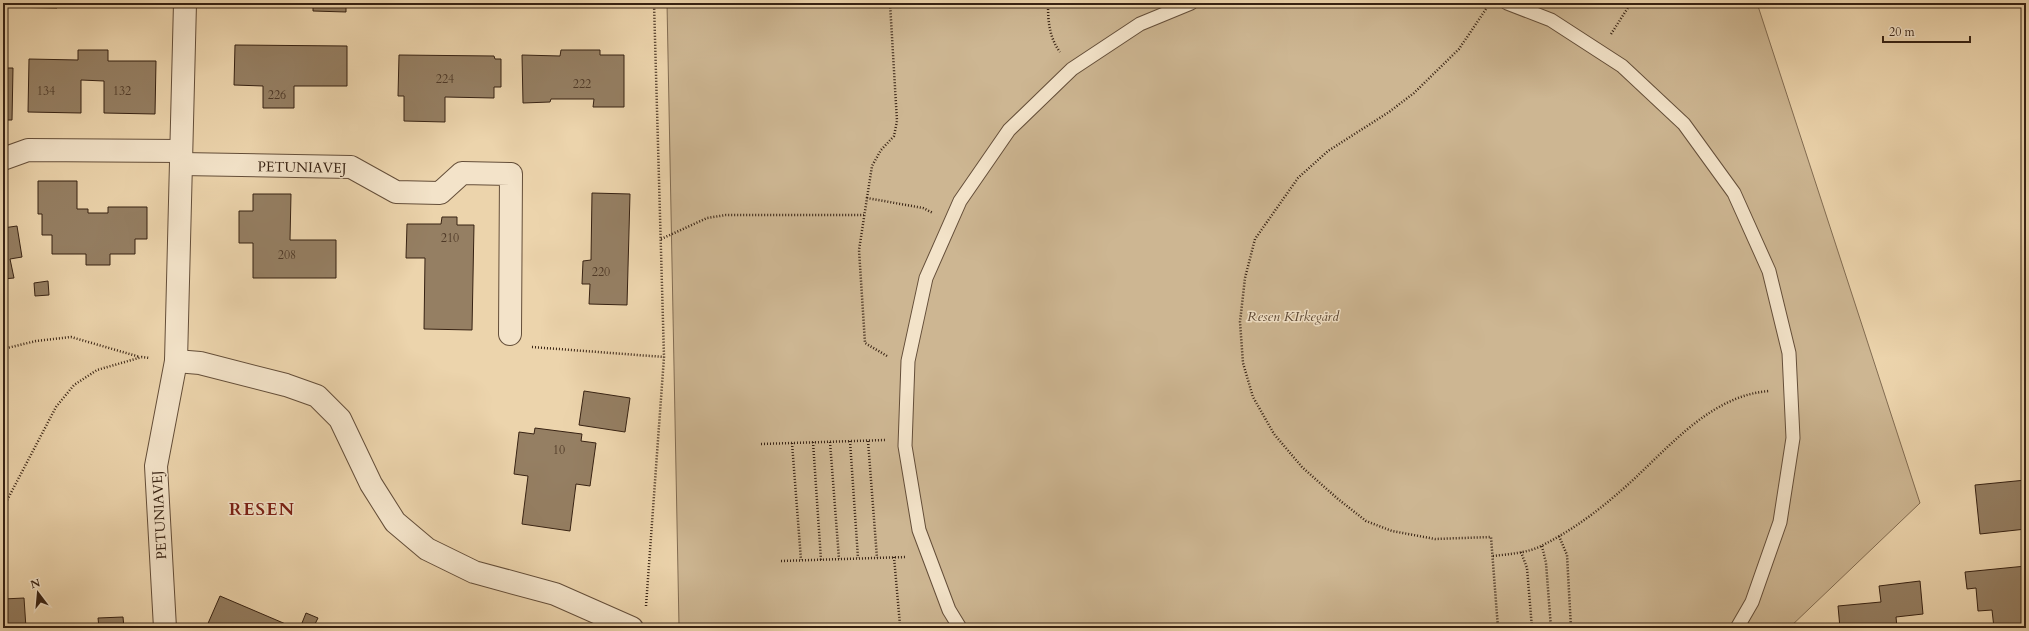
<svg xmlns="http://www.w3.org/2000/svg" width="2029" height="631" font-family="Cardo,serif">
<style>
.green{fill:#cdb692;stroke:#826c52}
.building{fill:#957f63;stroke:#372213}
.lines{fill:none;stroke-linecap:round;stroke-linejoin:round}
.lane-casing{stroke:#644e39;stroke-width:15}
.street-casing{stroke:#644e39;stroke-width:24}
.path{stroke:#372213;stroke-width:2.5;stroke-dasharray:1 2;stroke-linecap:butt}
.lane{stroke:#f3e3c9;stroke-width:13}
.street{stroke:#f3e3c9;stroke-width:22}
.labels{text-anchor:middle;stroke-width:3;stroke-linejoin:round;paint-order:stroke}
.number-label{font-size:12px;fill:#4e3927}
.street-label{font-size:14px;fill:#372213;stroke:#f3e3c9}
.park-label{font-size:14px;font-style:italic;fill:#5c4733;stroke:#f3e3c9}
.district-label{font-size:18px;font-weight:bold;letter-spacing:1px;fill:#7a1f14;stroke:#f3e3c9}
</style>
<rect width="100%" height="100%" fill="#ecd4ac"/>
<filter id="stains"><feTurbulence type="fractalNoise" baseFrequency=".005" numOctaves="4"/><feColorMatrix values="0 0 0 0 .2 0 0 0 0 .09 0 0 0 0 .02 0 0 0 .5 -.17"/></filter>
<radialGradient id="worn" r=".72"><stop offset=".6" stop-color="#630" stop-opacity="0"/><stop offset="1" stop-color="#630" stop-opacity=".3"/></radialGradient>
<path class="green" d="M667 3H1757L1920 503 1789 628H682L679 626Z"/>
<g class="building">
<path d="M5 3H69V6L57 5V8L4 7Z"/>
<path d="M78 3H131V5L78 4Z"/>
<path d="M313 3H346V12L313 11Z"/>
<rect x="583" y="3" width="42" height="3"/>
<path d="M235 45 347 46V86H294V108H263V86L234 85Z"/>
<path d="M78 50H108V61H156L155 114 104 113V81L81 80V113L28 112 29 59 78 60Z"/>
<path d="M561 50H600V55H624V107H593L594 99H551L550 102 523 103 522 55 560 56Z"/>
<path d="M399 55 494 56 495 59H501V87H494V98L445 97V122L404 121V96H398Z"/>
<path d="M3 68H13L12 120H3Z"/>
<path d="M38 181H77V209H88V213H108V207H147V239H135V254H110V265H86V254H52V235H42V214H38Z"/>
<path d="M592 193 630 194 627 305 589 304 590 284H582L583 261 591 260Z"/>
<path d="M253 194H291L290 240H336V278H253V243H239V211H253Z"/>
<path d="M442 217H457V225H474L472 330 424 329 425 258H406L407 224H441Z"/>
<path d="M17 226 22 257 10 259 14 278 3 279V228Z"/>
<path d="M48 281 49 295 35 296 34 283Z"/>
<path d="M584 391 630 398 625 432 579 425Z"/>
<path d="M535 428 582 434 581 441 596 443 590 486 576 484 570 531 522 524 528 476 514 474 519 432 534 434Z"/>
<path d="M2026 480V529L1980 534 1975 485Z"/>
<path d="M2026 566V628H1994L1992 610 1978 611 1976 588 1967 589 1965 572Z"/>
<path d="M1920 581 1923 614 1896 617 1897 628H1840L1838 606 1881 602 1879 586Z"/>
<path d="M220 596 295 628H206Z"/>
<path d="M24 598 26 628H3V599Z"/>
<path d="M306 613 318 618 313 628H300Z"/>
<path d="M123 617 124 628H99L98 618Z"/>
</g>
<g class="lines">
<defs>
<g id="lane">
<path d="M1507 3 1551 20 1622 66 1684 124 1734 193 1769 271 1789 353 1793 438 1780 522 1752 602 1737 628"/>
<path d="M960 628 949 610 919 530 905 446 908 361 926 278 960 201 1009 130 1072 69 1140 24 1191 3"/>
</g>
<g id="street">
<path d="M3 159 28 150 181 151"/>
<path d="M181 164 351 167 396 192 440 193 462 173 511 174 510 334"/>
<path d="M176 361 200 363 286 385 317 396 340 419 371 484 395 522 427 549 474 572 555 594 632 628"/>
<path d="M165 628 156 466 176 361 185 3"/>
</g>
</defs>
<use href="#lane" class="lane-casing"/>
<use href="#street" class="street-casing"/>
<g class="path">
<path d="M1048 3C1048 21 1049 37 1060 52"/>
<path d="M1486 9 1459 49 1414 93 1389 112 1328 151 1298 178 1255 239 1245 278 1240 322 1243 363 1253 397 1274 434 1302 467 1338 499 1366 521 1392 531 1435 539 1491 537 1498 628"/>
<path d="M1611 34 1631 3"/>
<path d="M867 198 872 166 881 150 894 136 897 121 890 3"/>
<path d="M661 239 707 218 726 215H864"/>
<path d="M532 347 664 357"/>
<path d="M3 349 36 341 71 337 140 357"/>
<path d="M887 356 865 343 859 250 867 198 923 208 933 213"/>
<path d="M850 441 858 558"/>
<path d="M868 441 877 558"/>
<path d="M813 442 821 560"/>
<path d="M830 442 839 559"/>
<path d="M792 443 801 560"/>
<path d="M761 444 885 440"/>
<path d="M3 508 56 407 74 385 97 370 142 357 150 358"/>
<path d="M1559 536 1567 555 1571 628"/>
<path d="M1542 546 1546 563 1551 628"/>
<path d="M1521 552 1527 568 1532 628"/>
<path d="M1493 556C1509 554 1529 553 1543 545 1569 532 1594 514 1616 495 1662 457 1705 396 1769 391"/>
<path d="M894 557 900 625"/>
<path d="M781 561 906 557"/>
<path d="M646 606 664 357 654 3"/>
</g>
<use href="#lane" class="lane"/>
<use href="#street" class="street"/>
</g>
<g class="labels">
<g class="number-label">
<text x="445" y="83">224</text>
<text x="582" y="88">222</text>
<text x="46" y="95">134</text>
<text x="122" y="95">132</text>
<text x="277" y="99">226</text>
<text x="450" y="242">210</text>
<text x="287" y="259">208</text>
<text x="601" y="276">220</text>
<text x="559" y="454">10</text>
</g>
<g class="street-label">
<text transform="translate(302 167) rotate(1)" y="5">PETUNIAVEJ</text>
<text transform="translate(159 515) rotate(-93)" y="5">PETUNIAVEJ</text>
</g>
<g class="park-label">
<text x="1293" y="321">Resen KIrkegård</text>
</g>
<g class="district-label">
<text x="262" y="515">RESEN</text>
</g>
</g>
<rect width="2029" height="631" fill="none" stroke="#ecd4ac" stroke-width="16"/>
<rect x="4" y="4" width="2021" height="623" fill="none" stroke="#372213" stroke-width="2"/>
<rect x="8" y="8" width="2013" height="615" fill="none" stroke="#372213"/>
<g transform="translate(38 593) rotate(344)" stroke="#f3e3c9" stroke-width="3" paint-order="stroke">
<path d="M0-3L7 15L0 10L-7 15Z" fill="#372213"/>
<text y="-6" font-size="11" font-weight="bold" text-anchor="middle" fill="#372213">N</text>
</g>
<path d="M1883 36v6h87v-6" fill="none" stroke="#372213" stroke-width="2"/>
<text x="1889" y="36" font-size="12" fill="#372213" stroke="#f3e3c9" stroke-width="3" paint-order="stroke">20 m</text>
<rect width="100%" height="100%" filter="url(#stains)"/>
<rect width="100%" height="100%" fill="url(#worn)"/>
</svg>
